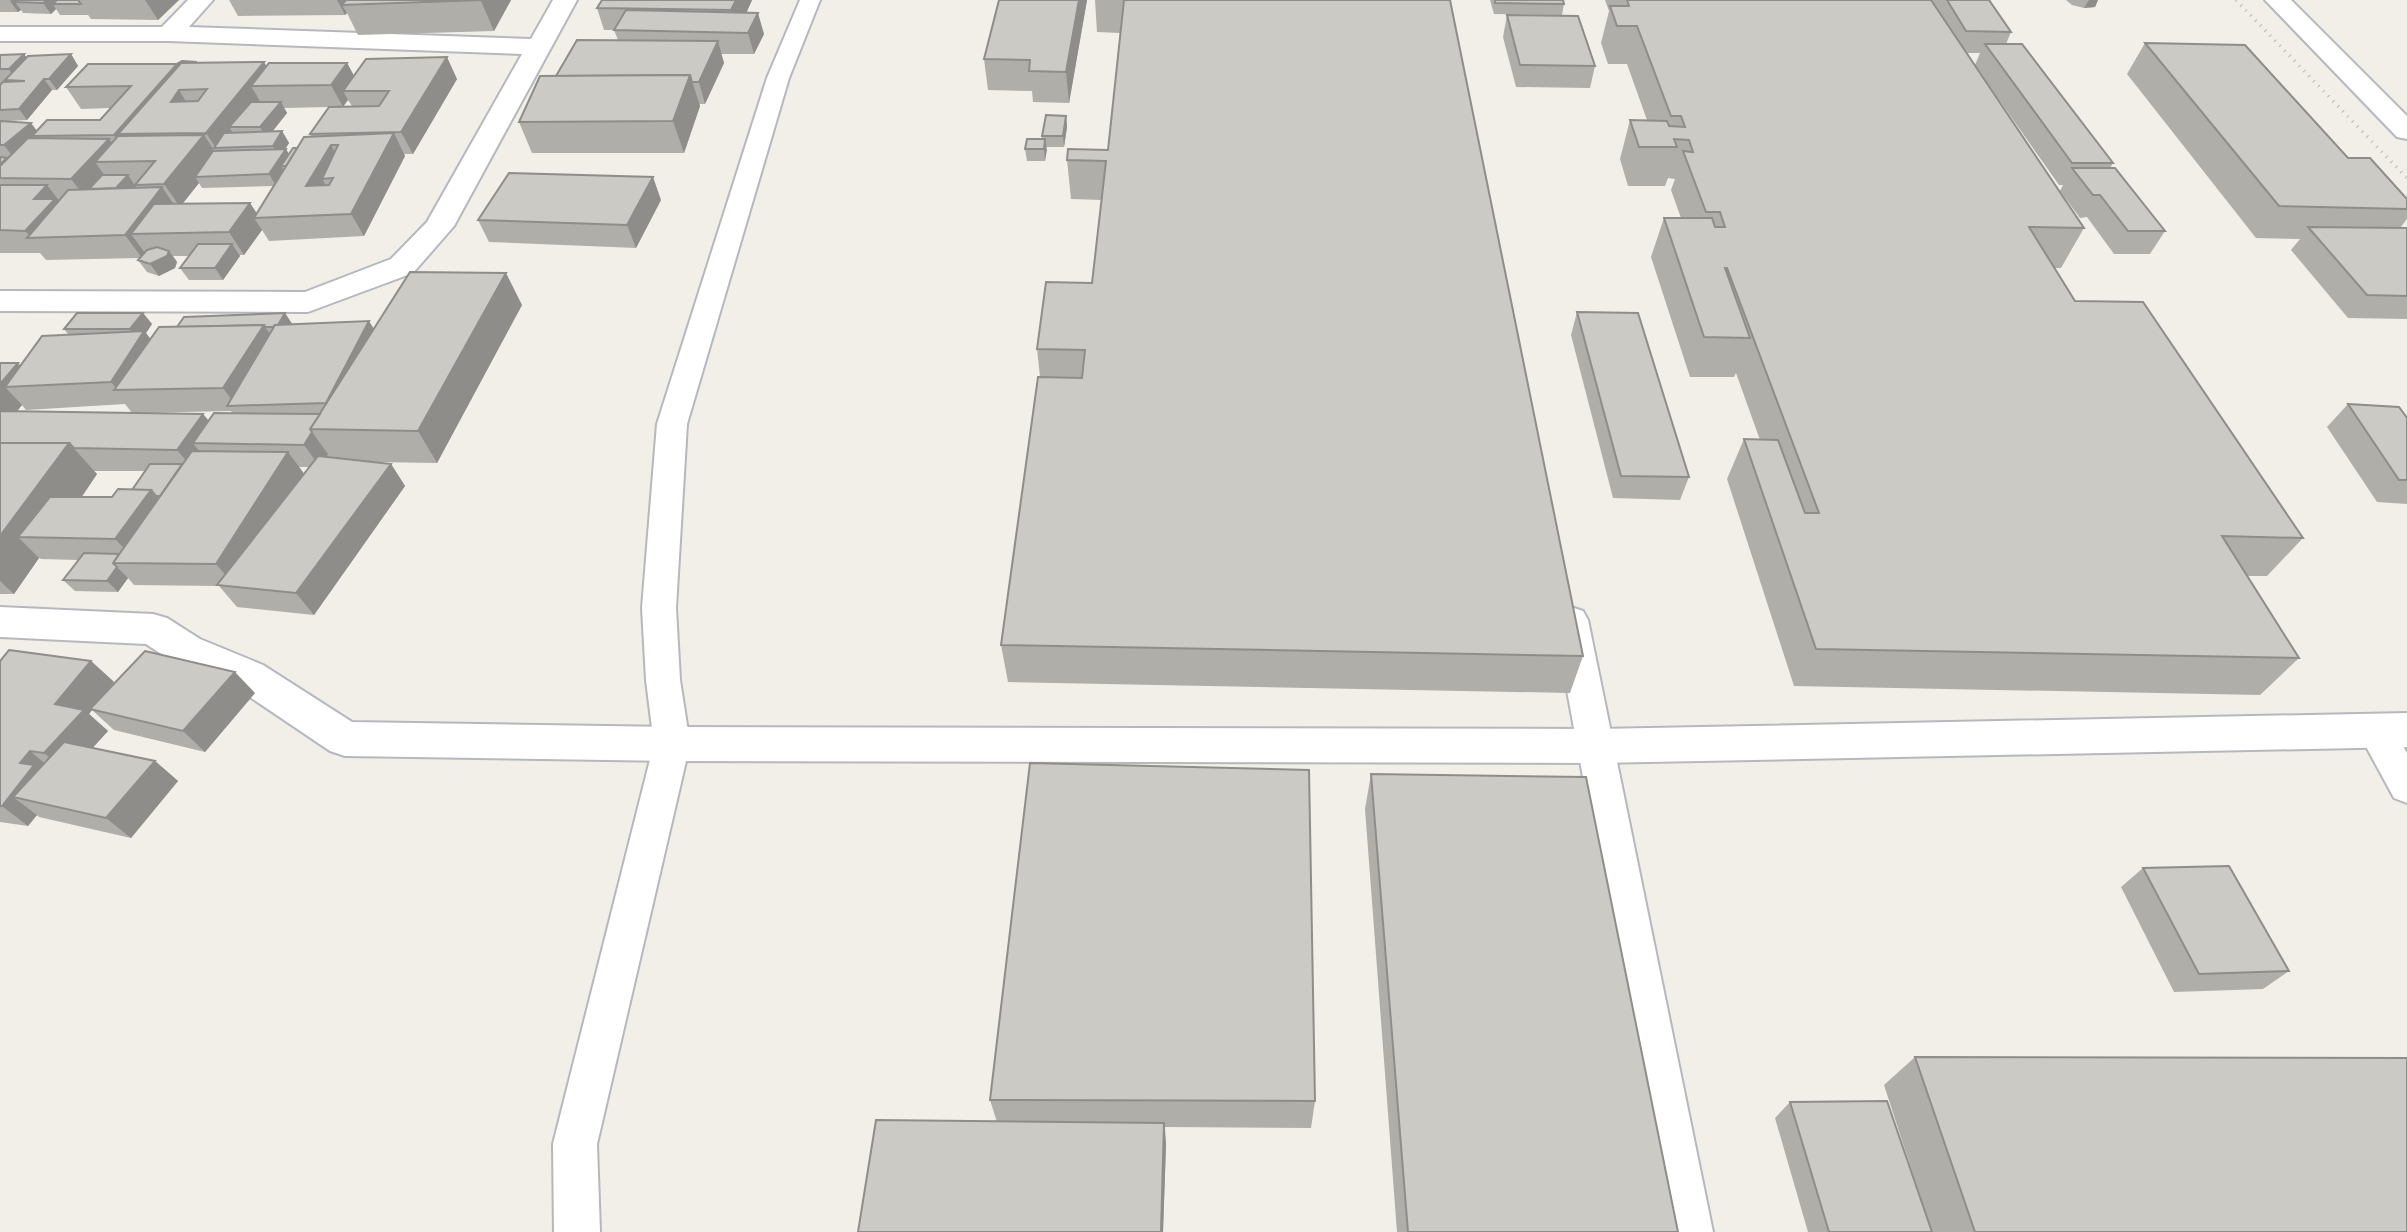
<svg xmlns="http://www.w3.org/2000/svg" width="2407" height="1232" font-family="'PT Sans Narrow',sans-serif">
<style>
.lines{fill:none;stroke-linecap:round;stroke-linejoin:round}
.service-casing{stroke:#b5b8bc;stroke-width:4}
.minor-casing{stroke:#b5b8bc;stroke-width:4}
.service{fill:#fff;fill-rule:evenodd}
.minor{fill:#fff;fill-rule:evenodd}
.rail{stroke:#b6b7b8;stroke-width:3.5;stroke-dasharray:1 6;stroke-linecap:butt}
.wall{fill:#afaea9;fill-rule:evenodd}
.shaded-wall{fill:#8f8d8a}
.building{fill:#cccac5;stroke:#8f8d8a;stroke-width:2;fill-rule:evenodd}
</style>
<rect width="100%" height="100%" fill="#f1efe8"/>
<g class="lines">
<defs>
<g id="service">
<path d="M800 0H820L789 78 687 424 676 608 680 680 690 744 597 1144 600 1232H554L553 1144 654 744 646 680 642 608 657 424 767 78Z"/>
<path d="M1571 607 1583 611 1588 620 1713 1232H1667L1554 620 1559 611Z"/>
<path d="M2375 715 2388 720 2407 753V803L2394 798 2357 730 2362 720Z"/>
</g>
<g id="minor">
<path d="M188 0H213L189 27 531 39 553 0H577L454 226 413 273 308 312 0 311V291L305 292 391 259 427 222 522 54 169 41H0V27H162Z"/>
<path d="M2265 0H2291L2407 116V139L2397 137Z"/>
<path d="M0 607 153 614 167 618 200 639 263 665 352 722 672 727 1597 729 2407 713V747L1597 763 672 761 345 756 330 751 235 687 172 661 146 644 0 637Z"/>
</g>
</defs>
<use href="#service" class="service-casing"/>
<use href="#minor" class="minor-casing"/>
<use href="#service" class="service"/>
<use href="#minor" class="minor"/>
<path class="rail" d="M2236 0 2407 178"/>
</g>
<g class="wall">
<path d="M0 0H179L158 20 91 19 88 15H60L56 9 51 14 23 13 21 10 18 12H0Z"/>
<path d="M229 0H511L494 31 358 35 347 13 345 15 238 16Z"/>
<path d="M602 0H752L746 13 764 34 754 54H721L724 63 705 104H699L700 106 684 153H532L519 122 618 40 614 30H604L597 8Z"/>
<path d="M1087 0 1069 103 1033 102 1032 91 988 90 984 59Z"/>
<path d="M1095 0H1450L1583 656 1570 693 1008 682 1001 645 1040 377 1037 349 1092 283 1102 200 1071 199 1067 160 1108 150 1120 33 1097 32Z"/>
<path d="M1490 0H1563L1564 4 1562 15 1494 14Z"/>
<path d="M1605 0H1989L2011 32 2006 44 2113 163 2110 168 2165 231 2150 254H2114L2087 217 2080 218 2060 191 2063 185H2059L1983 77 2084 228 2061 268H2054L2075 301 2303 538 2267 576H2247L2299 658 2260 695 1794 686 1727 479 1744 439 1760 440 1736 373 1734 377H1690L1651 257 1664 218H1681L1671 190 1675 179 1668 178 1665 186H1628L1620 159 1630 120H1647L1627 64H1608L1601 43 1609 11ZM1967 53H1980L1975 65Z"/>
<path d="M2066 0H2098L2095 7 2084 8 2072 5Z"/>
<path d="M1507 15 1595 66 1590 88 1516 87 1503 37Z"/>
<path d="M2145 43 2348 158 2407 199V219L2400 228H2407V319L2348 318 2291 250 2300 239 2256 238 2127 74Z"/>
<path d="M24 54 26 57 71 54 78 66 57 90H52L27 120 9 121 37 130 100 120 110 108 81 109 66 87 177 64 197 63 267 66 347 63 354 76 457 79 413 154H404L405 156 364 236 269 241 262 230 244 255H240V256L223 280H189L180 268 190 256H173L177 262 175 268 159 276 147 272 138 260 140 258 46 260 40 253H0V55ZM348 100 352 106H343ZM329 107 310 134 312 137 289 154 285 149 289 143 282 131H273L287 113 284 108ZM199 183 202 188 274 186 257 213 182 204Z"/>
<path d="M1066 116 1067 127 1064 147H1046L1045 161H1027L1025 149 1042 139V136Z"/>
<path d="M661 200 636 248 489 242 478 220Z"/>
<path d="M522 305 437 463 373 462 391 464 405 486 314 615 237 607 219 586 134 585 128 578 118 592 75 591 63 580 78 560 41 559 39 558 14 594H0V363H18L20 366 68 334 64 329 143 313 152 324 146 333 150 339 292 324 374 329ZM125 404 132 413 17 411 22 405 26 410ZM231 411 232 413 209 421 203 414 136 413ZM299 467H309L304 474ZM94 471H145L132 490 112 497H82L97 474Z"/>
<path d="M1577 312 1689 477 1680 500 1613 498 1571 335Z"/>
<path d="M2348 404 2407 418V504L2377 502 2327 427Z"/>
<path d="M0 661H91L114 682 106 693H255L205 752 114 730 92 710 89 714 108 731 92 748 155 761 178 781 131 838 39 817 37 815 28 826 0 822Z"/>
<path d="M1371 774 1678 1232H1397L1365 809Z"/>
<path d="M2143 868 2289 971 2263 989 2174 992 2121 887Z"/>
<path d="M1915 1057 2407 1232H1808L1775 1118 1790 1102 1922 1202 1884 1085Z"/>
<path d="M990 1100 1315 1101 1311 1128 1165 1127 1166 1144 1163 1232H858L997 1122Z"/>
</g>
<g class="shaded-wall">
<path d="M11 0H29L15 2 21 10 18 12 10 1Z"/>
<path d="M47 0H61L53 4 56 9 51 14 43 3Z"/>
<path d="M145 0H179L158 20Z"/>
<path d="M337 0H356L342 5 347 13 345 15Z"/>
<path d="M481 0H511L494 31 481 1Z"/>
<path d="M736 0H752L738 32 731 10Z"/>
<path d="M1079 0H1087L1069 103 1066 72Z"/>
<path d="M2089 0H2098L2095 7 2084 8Z"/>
<path d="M758 13 764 34 754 54 748 33Z"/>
<path d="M718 41 724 63 705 104 699 82Z"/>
<path d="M24 54 32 65 17 81 9 69Z"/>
<path d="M71 54 78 66 57 90 49 79Z"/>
<path d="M447 57 457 79 413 154 401 132Z"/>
<path d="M264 62 277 84 251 86 261 103 229 127 235 136 216 148 206 133Z"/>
<path d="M347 63 359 85 343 91 348 100 343 107 331 85Z"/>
<path d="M177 64 191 86 179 90 193 113 118 134 132 154 130 157 114 135Z"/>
<path d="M690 75 700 106 684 153 673 121Z"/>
<path d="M44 79 52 90 27 120 19 109Z"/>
<path d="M281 102 287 113 267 138 260 127Z"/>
<path d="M1066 116 1067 127 1064 147 1063 136Z"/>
<path d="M31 123 41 136H32L42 150 21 168 4 145Z"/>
<path d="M282 131 289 143 280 157 273 146Z"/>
<path d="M394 133 405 156 364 236 351 214Z"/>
<path d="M204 135 219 158 195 177 199 183 180 207 164 184Z"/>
<path d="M109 139 125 161 95 162 108 180 86 198 71 179Z"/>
<path d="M1045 139 1047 150 1045 161 1044 149Z"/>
<path d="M331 145 343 168 333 178 322 179 330 191 306 186Z"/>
<path d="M286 149 293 161 281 166 285 173 276 186 269 174Z"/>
<path d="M128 175 136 187 107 198Z"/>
<path d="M653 177 661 200 636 248 627 225Z"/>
<path d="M47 185 64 207 31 237 25 231 34 199Z"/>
<path d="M162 187 177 209 131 234 145 253 142 258 125 235Z"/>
<path d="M250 203 260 218H254L262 230 244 255 229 232Z"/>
<path d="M232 244 240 256 223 280 215 268Z"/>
<path d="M169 251 177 262 175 268 159 276 150 264Z"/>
<path d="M506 273 522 305 437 463 418 431Z"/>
<path d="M143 313 152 324 146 333 161 353 118 390 111 382 138 339 130 329Z"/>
<path d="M285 313 293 325 277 327Z"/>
<path d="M369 321 383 344 326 403Z"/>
<path d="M264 325 279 348 236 406 223 388Z"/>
<path d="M18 363 38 385 5 387 22 405 0 432V384Z"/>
<path d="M203 414 221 436 193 443 205 459 196 472 177 450Z"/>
<path d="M312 432 328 454 320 467 304 445Z"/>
<path d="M69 443 97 474 53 538 18 537 39 558 14 594 0 581V536Z"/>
<path d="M288 452 305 475 236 587 216 564Z"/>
<path d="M391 464 405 486 314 615 296 593Z"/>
<path d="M151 490 170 512 136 561 115 539Z"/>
<path d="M117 567 128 578 118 592 107 581Z"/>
<path d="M91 661 114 682 89 714 108 731 69 774 44 753 55 704Z"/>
<path d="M235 672 255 693 205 752 183 731Z"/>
<path d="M30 751 55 772 13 797 37 815 28 826 2 806 20 763Z"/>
<path d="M155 761 178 781 131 838 106 818Z"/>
<path d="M1164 1123 1166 1144 1163 1232H1161Z"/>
</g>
<g class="building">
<path d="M17 0H47L43 3 15 2Z"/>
<path d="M57 0H78L81 4H53Z"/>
<path d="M346 0H481L342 5Z"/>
<path d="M602 0H736L731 10 597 8Z"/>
<path d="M999 0H1079L1066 72 1029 71 1030 60 984 59Z"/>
<path d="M1124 0H1450L1583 656 1001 645 1038 377 1082 378 1085 350 1037 349 1046 282 1092 283 1106 161 1067 160 1068 149 1108 150Z"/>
<path d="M1495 0H1563L1564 4 1495 3Z"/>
<path d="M1627 0H1931L2084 228 2029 227 2075 301 2143 302 2303 538 2222 536 2299 658 1816 649 1744 439 1778 440 1805 513H1819L1727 268H1725L1750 338 1704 337 1664 218H1712L1715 227H1725L1720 212H1706L1683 151 1693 152 1689 140 1674 139 1677 147H1639L1630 120 1667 121 1669 126 1685 127 1681 116H1671L1637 26H1617L1610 6H1629Z"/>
<path d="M1947 0H1989L2011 32 1966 31Z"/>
<path d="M626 10 758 13 748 33 614 30Z"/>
<path d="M1507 15 1578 16 1595 66 1520 65Z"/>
<path d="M577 40 718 41 699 82H692L690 75 556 76Z"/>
<path d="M2145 43 2245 45 2348 158H2370L2407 199V209L2279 206Z"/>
<path d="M1985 44H2022L2113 163H2072Z"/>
<path d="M24 54 9 69H0V55Z"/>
<path d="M71 54 49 79H44L19 109 0 110V85L3 82 25 81 5 80 28 56Z"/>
<path d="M447 57 401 132 310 134 329 107 379 106 389 91H343L366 59Z"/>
<path d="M182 61 197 62 181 63 178 66 177 64Z"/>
<path d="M264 62 206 133 118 134 181 63ZM207 89 198 101 171 102 179 90Z"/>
<path d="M269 63H347L331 85 251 86Z"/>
<path d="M88 64H177L114 135 32 136 47 120H100L131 86 66 87Z"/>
<path d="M690 75 673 121 519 122 540 76Z"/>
<path d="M251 102H281L260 127H229Z"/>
<path d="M1046 115 1066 116 1063 136H1042Z"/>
<path d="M0 121 31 123 4 145H0Z"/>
<path d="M282 131 273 146 214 148 224 133Z"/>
<path d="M394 133 351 214 254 218 304 137ZM331 145H338L322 179 333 178 329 185 306 186Z"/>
<path d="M204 135 164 184 135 185 155 161 95 162 118 136Z"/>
<path d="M28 138 109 139 71 179 0 178V166Z"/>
<path d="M1027 139H1045L1044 149H1025Z"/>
<path d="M293 148H297L286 166H281Z"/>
<path d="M286 149 269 174 195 177 213 151Z"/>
<path d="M0 157 7 158 0 164Z"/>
<path d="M2072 168H2115L2165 231H2128L2100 195H2093Z"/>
<path d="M509 173 653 177 627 225 478 220Z"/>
<path d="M102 175H128L116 188 89 189Z"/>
<path d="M0 185H47L34 199H55L25 231 0 230Z"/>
<path d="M162 187 125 235 27 238 68 190Z"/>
<path d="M250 203 229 232 131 234 154 204Z"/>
<path d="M2308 227 2407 228V296L2367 295Z"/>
<path d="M198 244H232L215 268H180Z"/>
<path d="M157 247 169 251 167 256 150 264 138 260 147 250Z"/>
<path d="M410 272 506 273 418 431 310 429Z"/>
<path d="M1577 312 1638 313 1689 477 1621 476Z"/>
<path d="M77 313H143L130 329H64Z"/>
<path d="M285 313 278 325H275L273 327H265L264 325 177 327 184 317Z"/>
<path d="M369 321 326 403 227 406 275 325Z"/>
<path d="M264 325 223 388 114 390 159 327Z"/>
<path d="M144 331 111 382 5 387 42 336Z"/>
<path d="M0 363H18L0 384Z"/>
<path d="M2348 404 2399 407 2407 418V480H2399Z"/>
<path d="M0 411 203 414 177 450 74 448 69 443H0Z"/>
<path d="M214 413 320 414 310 429 312 432 304 445 193 443Z"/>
<path d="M0 443H69L0 536Z"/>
<path d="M192 451 288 452 216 564 113 563Z"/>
<path d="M318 456 391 464 296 593 217 585Z"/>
<path d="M150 464H182L160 496H156L151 490H132Z"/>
<path d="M118 489 151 490 115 539 18 537 50 497H112Z"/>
<path d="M84 553 119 554 113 563 117 567 107 581 63 580Z"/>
<path d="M9 650 91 661 55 704 84 710 44 753 30 751 20 763 34 765 2 806H0V661Z"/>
<path d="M145 651 235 672 183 731 90 709Z"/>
<path d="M64 742 155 761 106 818 13 797Z"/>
<path d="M1030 763 1309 770 1315 1101 990 1100Z"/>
<path d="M1371 774 1586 777 1678 1232H1408Z"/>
<path d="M2229 866 2289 971 2199 974 2143 868Z"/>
<path d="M1915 1057 2407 1058V1232H1975Z"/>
<path d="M1887 1101 1932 1232H1829L1790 1102Z"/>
<path d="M876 1120 1164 1123 1161 1232H858Z"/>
</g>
</svg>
